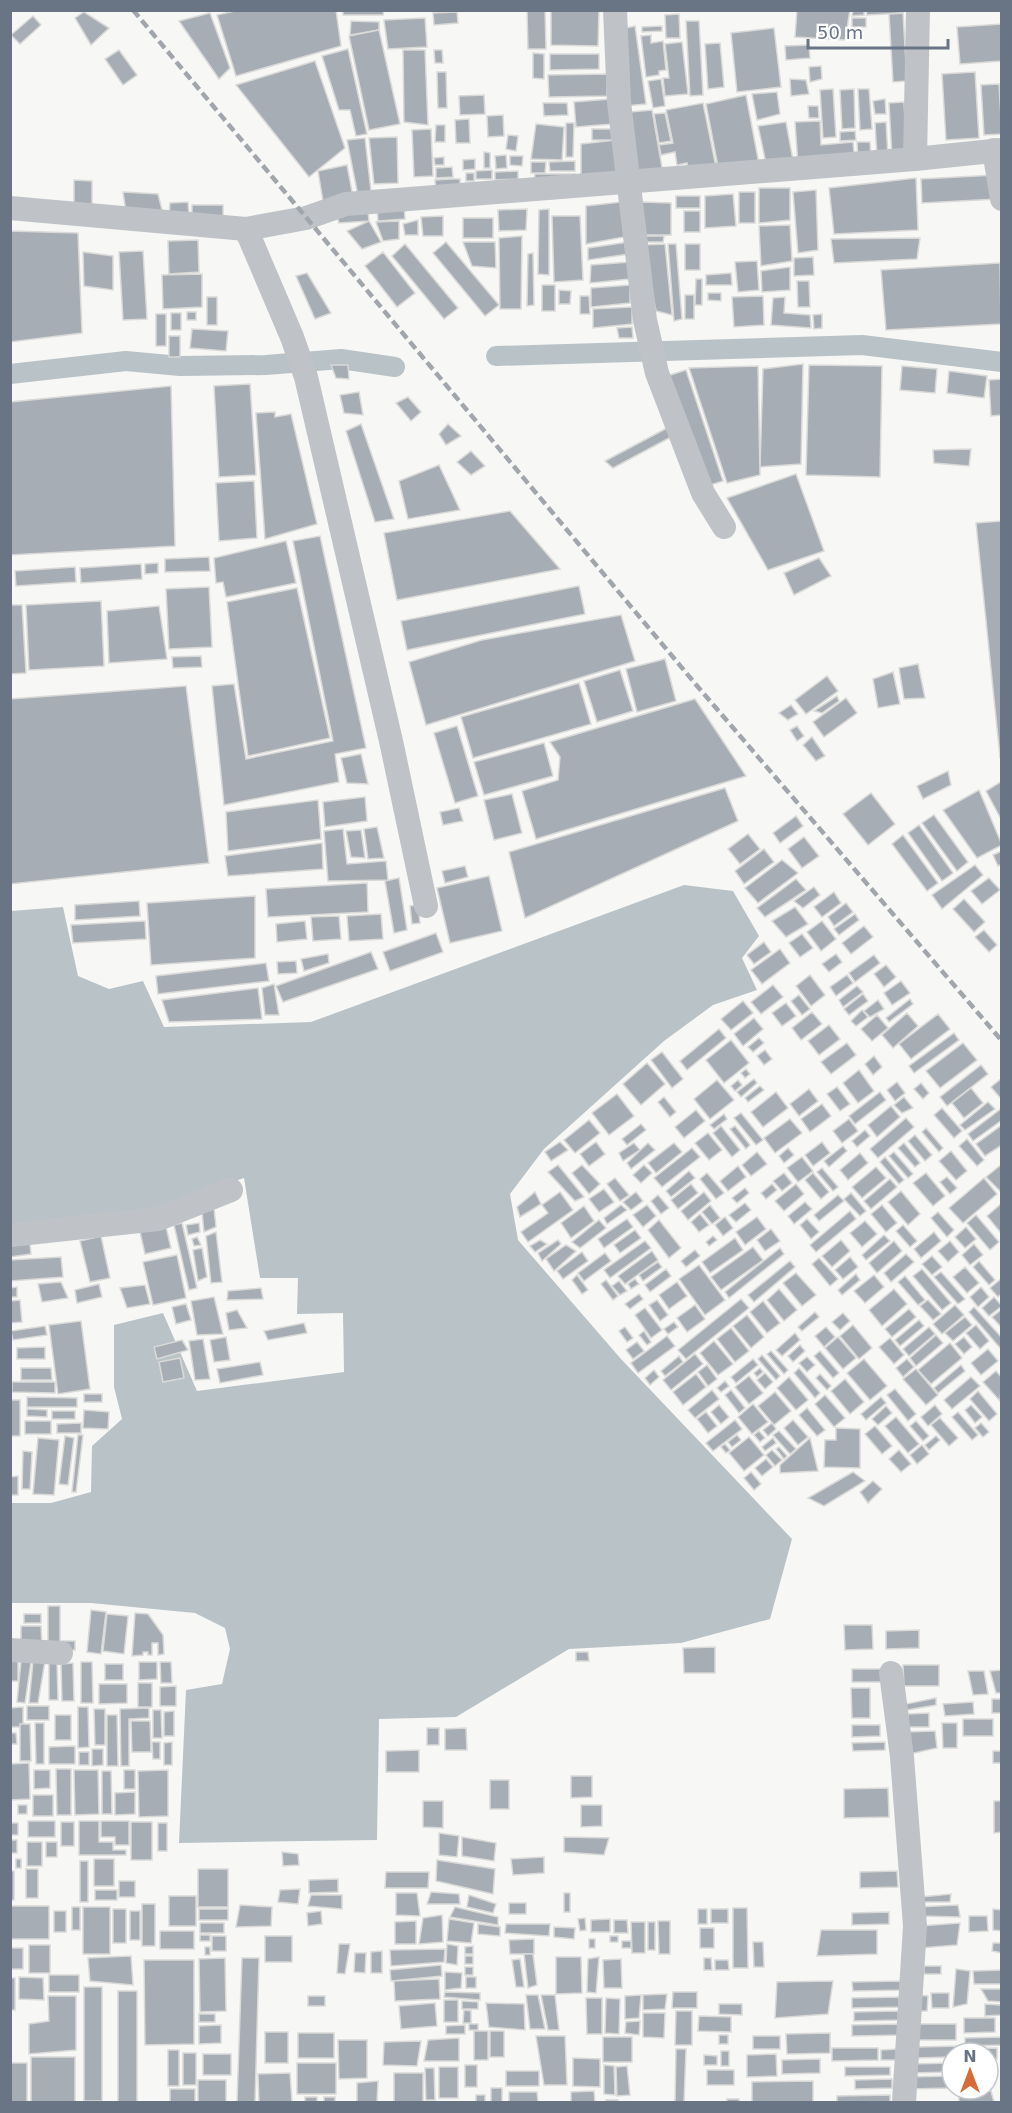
<svg xmlns="http://www.w3.org/2000/svg" width="1012" height="2113" font-family="'DejaVu Sans',sans-serif">
<style>
.water{fill:#b9c2c7}
.lines{fill:none;stroke-linecap:round;stroke-linejoin:round}
.canal{stroke:#b9c2c7;stroke-width:20}
.building{fill:#a7adb4;stroke:#d9d9d8;stroke-width:1.5}
.minor{stroke:#bfc3c7;stroke-width:24}
.rail{stroke:#a1a6ad;stroke-width:4.5;stroke-dasharray:9 4.5;stroke-linecap:butt}
</style>
<rect width="100%" height="100%" fill="#f7f8f5"/>
<path class="water" d="M684 885 733 891 759 936 742 958 757 990 713 1005 664 1041 544 1149 510 1194 518 1240 621 1359 792 1539 770 1619 681 1643 569 1649 456 1717 379 1719 377 1840 179 1843 186 1690 222 1684 230 1649 225 1628 195 1613 91 1603H11V1503H51L91 1492 92 1446 122 1419 114 1387V1325L163 1313 197 1391 344 1372 343 1313 297 1314 298 1278H260L244 1178 133 1216 11 1225V911L63 907 78 976 109 989 143 981 164 1027 311 1022Z"/>
<g class="lines">
<g class="canal">
<path d="M496 356 862 345 1002 362"/>
<path d="M10 374 126 361 180 366 266 365 341 359 395 367"/>
</g>
</g>
<g class="building">
<path d="M239 10H336L341 46 236 76 217 15Z"/>
<path d="M343 10H384L383 15H343Z"/>
<path d="M527 10H545L546 49H528Z"/>
<path d="M551 10H599L598 46 551 45Z"/>
<path d="M797 10H850L845 40 795 37Z"/>
<path d="M853 10H864V15L852 16Z"/>
<path d="M866 10H903V13L867 15Z"/>
<path d="M84 12 109 28 91 45 75 18Z"/>
<path d="M457 12 458 23 434 25 433 13Z"/>
<path d="M210 13 230 68 219 79 179 21Z"/>
<path d="M903 13 907 81 893 82 889 14Z"/>
<path d="M679 14 680 38H666L665 15Z"/>
<path d="M33 16 41 25 20 44 11 35Z"/>
<path d="M425 18 427 47 388 49 384 20Z"/>
<rect x="852" y="18" width="14" height="9"/>
<path d="M351 21 379 22V30L350 35Z"/>
<path d="M686 21H699L703 95 690 96Z"/>
<path d="M1002 24V61L960 64 957 27Z"/>
<path d="M635 26 646 104 625 106 618 30Z"/>
<path d="M662 26V31L642 32V27Z"/>
<path d="M774 28 781 87 737 92 731 33Z"/>
<path d="M379 30 400 124 369 130 349 36Z"/>
<path d="M651 35V43L663 41 666 70 659 71V75L646 77 641 36Z"/>
<path d="M682 42 688 94 665 96 663 78H669L665 44Z"/>
<path d="M720 43 724 87 708 89 705 44Z"/>
<path d="M809 45 810 58 786 60 785 46Z"/>
<path d="M348 49 367 134 356 136 350 110H339L322 56Z"/>
<path d="M119 50 137 75 123 85 105 59Z"/>
<path d="M403 50H425L428 125 404 122Z"/>
<path d="M434 50H442L443 63H435Z"/>
<path d="M533 53 544 54V79L533 78Z"/>
<path d="M550 54H599V69L550 70Z"/>
<path d="M315 61 345 148 309 177 236 85Z"/>
<path d="M821 66 822 79 810 82 809 67Z"/>
<path d="M437 72H446L447 108H438Z"/>
<path d="M975 72 979 138 946 140 942 74Z"/>
<path d="M607 74V96L549 97 548 75Z"/>
<path d="M661 79 665 106 653 108 648 81Z"/>
<path d="M790 79 806 80 809 94 791 96Z"/>
<path d="M999 84 1002 134 984 135 981 85Z"/>
<path d="M833 89 836 137 823 138 820 90Z"/>
<path d="M854 89 855 128 842 129 840 90Z"/>
<path d="M858 89H869L872 129 860 130Z"/>
<path d="M777 92 780 114 757 120 752 94Z"/>
<path d="M484 95 485 114 460 115 459 96Z"/>
<path d="M746 95 759 164 719 172 706 104Z"/>
<path d="M610 99 612 124 576 127 574 102Z"/>
<path d="M885 99 886 114H875L873 101Z"/>
<path d="M904 102 907 156 892 157 889 103Z"/>
<path d="M543 103H567L568 115 544 116Z"/>
<path d="M703 103 716 167 689 172 687 163 677 165 675 152 661 155 659 145 673 143 666 110Z"/>
<path d="M808 106H818L819 118H809Z"/>
<path d="M652 110 663 173 630 175V112Z"/>
<path d="M665 113 671 141 659 143 654 114Z"/>
<path d="M503 115 504 136 488 137 487 116Z"/>
<path d="M469 119 470 143H456L455 120Z"/>
<path d="M820 121 821 145 853 142 855 162 798 165 795 122Z"/>
<path d="M786 122 794 166 767 168 758 126Z"/>
<path d="M886 122 888 156 877 157 875 123Z"/>
<path d="M566 123H574L573 157H566Z"/>
<path d="M536 124 564 127 562 160 531 159Z"/>
<path d="M436 125H445V142H435Z"/>
<path d="M431 129 433 176 414 177 412 130Z"/>
<path d="M592 129H611L612 140H592Z"/>
<path d="M855 131 856 140 840 141V132Z"/>
<path d="M508 135 518 136 516 151 506 149Z"/>
<path d="M397 137 398 183 374 184 369 138Z"/>
<path d="M365 138 372 200 359 201 347 140Z"/>
<path d="M616 140 617 176 581 181V144Z"/>
<path d="M857 142H870L871 161 858 162Z"/>
<path d="M484 152 490 153V168H484Z"/>
<path d="M506 155 507 168 496 169 495 156Z"/>
<path d="M510 156H523L522 166 510 165Z"/>
<path d="M444 157V165H435L434 158Z"/>
<path d="M475 159V169L463 170V160Z"/>
<path d="M575 161V171H550L549 162Z"/>
<path d="M531 162H546L545 173H531Z"/>
<path d="M347 165 353 197 323 201 318 171Z"/>
<path d="M452 167 453 177 436 178V168Z"/>
<path d="M492 170V179H476V171Z"/>
<path d="M518 171V179L495 180V172Z"/>
<rect x="466" y="173" width="8" height="8"/>
<path d="M535 174H576L534 183Z"/>
<path d="M995 175 997 199 922 203 921 179Z"/>
<path d="M916 178 918 230 834 234 829 188Z"/>
<path d="M450 179H460V190H436L435 180Z"/>
<path d="M74 180 92 181V212H74Z"/>
<path d="M759 188H790V220L759 223Z"/>
<path d="M816 190 818 250 798 253 793 192Z"/>
<path d="M123 192 158 194 163 214 126 212Z"/>
<rect x="739" y="192" width="16" height="31"/>
<path d="M733 194 736 226 705 228V196Z"/>
<rect x="676" y="196" width="24" height="12"/>
<path d="M188 202 189 215 169 216 170 203Z"/>
<path d="M621 202 624 237 586 244V206Z"/>
<path d="M640 202 671 203V235H640Z"/>
<path d="M404 204 405 219 378 221 377 206Z"/>
<rect x="192" y="205" width="31" height="12"/>
<path d="M527 209 526 230 499 231 498 210Z"/>
<path d="M549 209V275L538 274 539 210Z"/>
<rect x="684" y="211" width="16" height="21"/>
<path d="M368 212 369 221 339 223 337 216Z"/>
<path d="M443 216V236H423L421 217Z"/>
<path d="M552 216H580L583 280 554 282Z"/>
<rect x="463" y="218" width="30" height="20"/>
<path d="M418 220V235H405L403 224Z"/>
<path d="M369 221 381 242 362 249 347 231Z"/>
<path d="M399 221V239L383 241 376 222Z"/>
<path d="M790 225 792 261 761 266 759 226Z"/>
<path d="M10 231 78 233 82 333 10 342Z"/>
<path d="M522 236 521 309H500L499 238Z"/>
<path d="M643 236H664L663 242H644Z"/>
<path d="M920 238 917 259 834 263 831 239Z"/>
<path d="M198 240 199 272 169 274 168 241Z"/>
<path d="M446 242 499 305 485 316 433 253Z"/>
<path d="M463 242H495L496 268 472 266Z"/>
<path d="M628 242 629 254 588 260V248Z"/>
<path d="M405 244 458 308 444 319 392 256Z"/>
<path d="M665 244 672 315 656 311 643 245Z"/>
<path d="M668 244H676L682 319 674 321Z"/>
<rect x="685" y="244" width="15" height="26"/>
<path d="M143 251 147 319 123 320 119 252Z"/>
<path d="M83 252 113 256V290L84 286Z"/>
<path d="M383 252 415 293 397 307 365 266Z"/>
<path d="M533 253 534 305 527 306 528 254Z"/>
<path d="M813 257 814 275 794 276V258Z"/>
<path d="M757 261 759 290 738 292 735 262Z"/>
<path d="M630 262V279L590 283 591 265Z"/>
<path d="M1000 263 1001 324 886 330 881 270Z"/>
<path d="M790 267V290L762 292 761 271Z"/>
<path d="M307 273 331 313 315 319 296 276Z"/>
<path d="M731 273 732 285H706V275Z"/>
<path d="M202 274V307L163 309 162 275Z"/>
<path d="M696 279H702V305H695Z"/>
<path d="M797 281H809L810 307H798Z"/>
<rect x="542" y="285" width="13" height="26"/>
<path d="M630 285V303L591 307V288Z"/>
<path d="M559 290 571 291 570 304H559Z"/>
<path d="M708 293H721V301L708 300Z"/>
<rect x="685" y="295" width="9" height="24"/>
<path d="M580 296H589L590 314H580Z"/>
<path d="M763 296 764 325 734 327 732 297Z"/>
<rect x="207" y="297" width="10" height="28"/>
<path d="M785 297 784 313 810 315 811 328 771 325 773 298Z"/>
<path d="M632 307V324L593 328V309Z"/>
<rect x="187" y="312" width="9" height="8"/>
<rect x="171" y="313" width="10" height="17"/>
<rect x="156" y="314" width="10" height="32"/>
<path d="M822 314V328L814 329 813 315Z"/>
<path d="M632 327 633 338H619L617 328Z"/>
<path d="M192 329 228 331 226 351 190 348Z"/>
<rect x="169" y="336" width="11" height="21"/>
<path d="M803 364 801 464 760 467 763 369Z"/>
<path d="M331 365H348L349 379 336 378Z"/>
<path d="M809 365 882 366 880 477 806 475Z"/>
<path d="M758 366 760 475 727 483 689 368Z"/>
<path d="M902 366 937 369 935 393 900 390Z"/>
<path d="M686 370 723 481 704 487 667 376Z"/>
<path d="M949 371 987 376 984 398 947 393Z"/>
<path d="M1002 379V415L991 416 989 380Z"/>
<path d="M250 384 256 475 219 477 214 386Z"/>
<path d="M171 386 175 546 10 555V402Z"/>
<path d="M359 392 363 415 344 413 340 395Z"/>
<path d="M408 397 421 412 411 421 396 403Z"/>
<path d="M275 412V417L291 414 317 524 265 539 256 413Z"/>
<path d="M361 424 394 519 375 522 346 431Z"/>
<path d="M448 424 461 436 446 445 439 434Z"/>
<path d="M669 427 671 437 613 468 605 461Z"/>
<path d="M971 449 969 466 934 463 933 450Z"/>
<path d="M471 451 485 466 471 475 457 462Z"/>
<path d="M439 465 460 510 408 519 399 481Z"/>
<path d="M796 474 824 551 768 570 727 498Z"/>
<path d="M254 481 257 538 219 541 216 483Z"/>
<path d="M510 511 560 569 397 600 384 533Z"/>
<path d="M1002 521V756L1000 757 976 523Z"/>
<path d="M320 536 366 748 335 754 339 782 224 805 212 686 234 684 246 759 333 741 293 541Z"/>
<path d="M286 541 296 583 226 597 223 582 216 583 214 558Z"/>
<path d="M209 557 210 571 165 572V559Z"/>
<path d="M819 558 831 576 794 595 784 573Z"/>
<path d="M158 563V573L145 574V564Z"/>
<path d="M141 564 142 579 81 583 80 568Z"/>
<path d="M75 567 76 582 16 586 15 571Z"/>
<path d="M579 586 585 614 407 650 401 621Z"/>
<path d="M209 587 212 647 169 649 166 589Z"/>
<path d="M297 588 330 738 248 756 227 602Z"/>
<path d="M101 601 104 666 29 670 26 605Z"/>
<path d="M10 605H22L26 673 10 674Z"/>
<path d="M159 606 167 659 109 663 107 611Z"/>
<path d="M621 615 635 661 426 725 409 662 482 640Z"/>
<path d="M201 656 202 667 173 668 172 657Z"/>
<path d="M665 659 676 701 637 712 626 669Z"/>
<path d="M918 664 925 698 904 699 899 668Z"/>
<path d="M620 670 633 711 597 722 584 681Z"/>
<path d="M893 672 900 704 878 708 873 679Z"/>
<path d="M827 676 838 691 806 714 795 700Z"/>
<path d="M579 683 591 724 473 758 461 717Z"/>
<path d="M186 686 209 863 10 884V699Z"/>
<path d="M837 696 839 701 822 713 814 711Z"/>
<path d="M846 698 857 713 824 737 813 722Z"/>
<path d="M695 699 746 776 536 839 522 791 558 780 560 757 550 742Z"/>
<path d="M791 705 798 714 788 720 779 713Z"/>
<path d="M457 726 478 796 455 803 434 733Z"/>
<path d="M797 726 804 736 797 741 790 730Z"/>
<path d="M812 737 825 756 816 761 803 745Z"/>
<path d="M544 743 553 776 484 795 474 762Z"/>
<path d="M361 754 368 784 347 783 341 758Z"/>
<path d="M948 771 951 785 923 799 917 786Z"/>
<path d="M1002 781V821L986 791Z"/>
<path d="M725 788 738 821 525 918 509 852Z"/>
<path d="M979 790 1002 845 977 858 943 810Z"/>
<path d="M871 793 895 824 868 845 843 814Z"/>
<path d="M512 794 522 833 494 840 484 800Z"/>
<path d="M365 797 367 821 325 827 323 802Z"/>
<path d="M318 800 321 839 228 851 226 812Z"/>
<path d="M459 808 463 821 443 825 440 812Z"/>
<path d="M934 815 968 862 957 871 922 823Z"/>
<path d="M796 816 803 826 780 843 773 833Z"/>
<path d="M919 825 953 873 942 881 908 833Z"/>
<path d="M377 827 384 858 368 859 364 829Z"/>
<path d="M343 829 347 864 386 861 388 880 328 881 324 831Z"/>
<path d="M361 830 365 858 351 857 346 831Z"/>
<path d="M748 834 760 849 740 864 728 849Z"/>
<path d="M903 835 938 883 927 891 892 844Z"/>
<path d="M804 837 819 856 802 868 788 849Z"/>
<path d="M322 843 323 869 228 876 225 856Z"/>
<path d="M764 849 774 862 744 884 735 871Z"/>
<path d="M1002 851V864L998 866 993 855Z"/>
<path d="M782 860 798 873 758 903 745 888Z"/>
<path d="M975 865 983 875 942 909 932 895Z"/>
<path d="M465 866 468 877 445 883 442 871Z"/>
<path d="M489 876 502 931 450 943 437 888Z"/>
<path d="M399 878 407 930 394 933 385 881Z"/>
<path d="M989 878 1000 890 982 904 971 891Z"/>
<path d="M796 879 806 890 765 917 757 908Z"/>
<path d="M367 883 368 912 268 917 266 889Z"/>
<path d="M814 887 820 895 803 908 794 901Z"/>
<path d="M834 892 841 903 822 917 814 907Z"/>
<path d="M255 896V958L151 965 147 903Z"/>
<path d="M964 899 985 922 974 932 953 909Z"/>
<path d="M139 901 140 916 75 920V905Z"/>
<path d="M846 903 853 912 834 926 828 917Z"/>
<path d="M418 905 420 923 412 924 410 906Z"/>
<path d="M795 907 808 924 786 937 772 921Z"/>
<path d="M381 914 383 939 349 941 347 916Z"/>
<path d="M855 914 859 920 839 935 834 929Z"/>
<path d="M339 916 341 939 313 941 311 917Z"/>
<path d="M145 921 146 939 73 943 71 925Z"/>
<path d="M305 921 307 939 277 942 276 924Z"/>
<path d="M822 921 836 939 821 951 807 932Z"/>
<path d="M864 926 873 937 851 954 842 943Z"/>
<path d="M984 930 997 945 989 952 975 937Z"/>
<path d="M436 933 443 952 390 971 383 952Z"/>
<path d="M802 934 813 948 800 957 789 943Z"/>
<path d="M764 942 771 952 754 964 747 955Z"/>
<path d="M780 949 790 963 762 984 751 970Z"/>
<path d="M371 952 378 969 283 1002 276 986Z"/>
<path d="M328 954 329 963 304 971 301 959Z"/>
<path d="M836 954 842 962 829 972 822 964Z"/>
<path d="M874 955 880 963 855 982 849 973Z"/>
<path d="M296 961 297 973 278 974 277 962Z"/>
<path d="M266 963 269 981 158 994 156 976Z"/>
<path d="M886 965 896 977 884 987 874 974Z"/>
<path d="M810 975 825 995 811 1006 796 986Z"/>
<path d="M847 975 853 983 836 996 830 987Z"/>
<path d="M901 981 910 993 892 1005 884 993Z"/>
<path d="M274 984 279 1015H265L262 988Z"/>
<path d="M773 985 783 997 761 1014 751 1002Z"/>
<path d="M857 986 863 992 843 1007 839 1000Z"/>
<path d="M258 988 262 1019 169 1022 162 1000Z"/>
<path d="M863 994 868 1001 849 1015 844 1009Z"/>
<path d="M799 995 810 1009 802 1015 791 1001Z"/>
<path d="M910 999 913 1004 889 1022 886 1018Z"/>
<path d="M878 1000 884 1009 870 1017 864 1011Z"/>
<path d="M743 1001 753 1013 731 1030 721 1019Z"/>
<path d="M786 1003 796 1016 782 1026 772 1013Z"/>
<path d="M862 1010 868 1017 856 1026 851 1021Z"/>
<path d="M812 1012 822 1024 801 1040 792 1028Z"/>
<path d="M907 1013 918 1026 893 1048 882 1035Z"/>
<path d="M938 1014 950 1029 911 1059 899 1044Z"/>
<path d="M877 1015 888 1028 872 1041 861 1029Z"/>
<path d="M754 1018 763 1029 743 1046 734 1034Z"/>
<path d="M829 1025 840 1039 819 1055 808 1041Z"/>
<path d="M719 1029 726 1038 687 1070 680 1061Z"/>
<path d="M954 1033 959 1040 914 1073 909 1066Z"/>
<path d="M759 1038 764 1043 753 1052 748 1047Z"/>
<path d="M731 1040 749 1063 724 1083 706 1060Z"/>
<path d="M847 1043 856 1055 831 1074 821 1062Z"/>
<path d="M963 1043 977 1060 940 1088 926 1071Z"/>
<path d="M765 1050 772 1059 764 1065 757 1056Z"/>
<path d="M662 1052 683 1079 672 1088 651 1060Z"/>
<path d="M874 1056 882 1067 873 1075 865 1064Z"/>
<path d="M647 1063 665 1084 641 1105 623 1084Z"/>
<path d="M981 1065 988 1074 947 1106 940 1097Z"/>
<path d="M746 1069 750 1074 745 1078 741 1073Z"/>
<path d="M859 1070 874 1091 858 1103 843 1083Z"/>
<path d="M1002 1078V1100L991 1087Z"/>
<path d="M754 1079 757 1083 741 1097 737 1092Z"/>
<path d="M717 1080 734 1100 710 1119 694 1099Z"/>
<path d="M738 1080 742 1085 735 1091 731 1086Z"/>
<path d="M897 1082 905 1093 895 1101 887 1090Z"/>
<path d="M921 1083 929 1093 923 1099 914 1089Z"/>
<path d="M760 1086 764 1090 748 1102 745 1098Z"/>
<path d="M837 1087 850 1104 840 1111 827 1094Z"/>
<path d="M971 1088 983 1103 964 1118 952 1103Z"/>
<path d="M809 1089 818 1101 799 1116 790 1104Z"/>
<path d="M776 1092 788 1108 763 1127 751 1112Z"/>
<path d="M880 1092 886 1100 855 1124 849 1116Z"/>
<path d="M617 1094 634 1116 609 1135 592 1113Z"/>
<path d="M664 1097 676 1112 670 1117 658 1102Z"/>
<path d="M904 1097 913 1108 902 1113 894 1105Z"/>
<path d="M988 1102 995 1109 965 1130 960 1125Z"/>
<path d="M822 1104 831 1116 810 1132 801 1119Z"/>
<path d="M891 1106 900 1117 877 1137 868 1125Z"/>
<path d="M942 1108 962 1131 954 1138 934 1115Z"/>
<path d="M1002 1108V1120L973 1141 968 1134Z"/>
<path d="M696 1110 705 1121 684 1138 675 1127Z"/>
<path d="M741 1113 763 1140 756 1145 734 1118Z"/>
<path d="M724 1114 727 1119 714 1129 710 1125Z"/>
<path d="M906 1118 914 1127 878 1158 870 1149Z"/>
<path d="M790 1119 802 1133 775 1153 764 1138Z"/>
<path d="M849 1119 858 1131 842 1143 833 1131Z"/>
<path d="M589 1120 600 1133 575 1153 564 1140Z"/>
<path d="M641 1124 646 1130 627 1145 622 1139Z"/>
<path d="M1002 1125V1145L985 1156 976 1144Z"/>
<path d="M721 1126 740 1150 732 1157 713 1133Z"/>
<path d="M735 1126 750 1145 746 1149 730 1129Z"/>
<path d="M926 1128 943 1148 939 1152 922 1132Z"/>
<path d="M865 1130 870 1136 857 1147 852 1141Z"/>
<path d="M708 1133 722 1150 709 1160 695 1143Z"/>
<path d="M915 1135 932 1155 925 1161 908 1141Z"/>
<path d="M967 1139 984 1160 977 1166 959 1146Z"/>
<path d="M560 1142 568 1150 551 1161 545 1152Z"/>
<path d="M596 1142 605 1154 589 1166 580 1154Z"/>
<path d="M822 1142 830 1153 813 1166 805 1155Z"/>
<path d="M634 1143 640 1150 623 1161 619 1153Z"/>
<path d="M648 1143 655 1150 631 1169 627 1163Z"/>
<path d="M674 1143 682 1152 656 1173 648 1163Z"/>
<path d="M904 1143 920 1163 915 1167 898 1148Z"/>
<path d="M843 1146 847 1151 829 1167 824 1161Z"/>
<path d="M692 1148 700 1157 662 1187 654 1178Z"/>
<path d="M788 1148 794 1155 784 1163 779 1156Z"/>
<path d="M951 1151 967 1171 956 1180 939 1161Z"/>
<path d="M757 1152 767 1164 751 1176 742 1165Z"/>
<path d="M894 1152 913 1174 908 1178 889 1156Z"/>
<path d="M860 1153 868 1163 848 1180 840 1170Z"/>
<path d="M802 1157 813 1171 798 1182 787 1168Z"/>
<path d="M885 1157 904 1180 899 1184 880 1162Z"/>
<path d="M1002 1164V1193L986 1177Z"/>
<path d="M558 1165 584 1197 575 1201 548 1172Z"/>
<path d="M582 1165 600 1184 589 1194 572 1173Z"/>
<path d="M644 1165 652 1173 641 1183 633 1175Z"/>
<path d="M738 1166 746 1177 728 1191 720 1181Z"/>
<path d="M876 1167 886 1178 862 1198 852 1187Z"/>
<path d="M822 1168 838 1187 833 1191 817 1172Z"/>
<path d="M689 1171 695 1178 671 1197 666 1191Z"/>
<path d="M707 1173 724 1193 716 1199 700 1179Z"/>
<path d="M784 1173 792 1183 782 1191 773 1181Z"/>
<path d="M813 1173 829 1192 821 1199 805 1180Z"/>
<path d="M926 1173 945 1196 933 1206 913 1183Z"/>
<path d="M947 1177 957 1188 950 1194 940 1182Z"/>
<path d="M615 1178 629 1195 620 1201 607 1184Z"/>
<path d="M984 1178 997 1194 963 1223 949 1208Z"/>
<path d="M890 1179 897 1187 871 1209 864 1201Z"/>
<path d="M691 1184 698 1193 678 1209 671 1200Z"/>
<path d="M772 1184 777 1190 766 1199 761 1193Z"/>
<path d="M796 1184 804 1194 784 1211 775 1201Z"/>
<path d="M745 1188 749 1193 737 1203 732 1198Z"/>
<path d="M604 1189 614 1202 599 1212 589 1199Z"/>
<path d="M901 1191 920 1214 908 1225 888 1202Z"/>
<path d="M535 1192 541 1204 520 1217 517 1207Z"/>
<path d="M560 1192 573 1210 528 1242 521 1232 548 1213 542 1205Z"/>
<path d="M636 1192 643 1201 631 1210 623 1202Z"/>
<path d="M704 1192 711 1201 688 1220 681 1211Z"/>
<path d="M851 1193 866 1211 860 1216 844 1199Z"/>
<path d="M658 1195 669 1208 661 1214 651 1201Z"/>
<path d="M838 1195 844 1201 819 1221 814 1215Z"/>
<path d="M805 1202 812 1209 794 1224 788 1216Z"/>
<path d="M745 1203 751 1210 736 1222 729 1215Z"/>
<path d="M1002 1203V1232L1001 1233 987 1216Z"/>
<path d="M621 1205 627 1210 607 1224 604 1218Z"/>
<path d="M647 1205 656 1216 643 1227 633 1215Z"/>
<path d="M710 1205 720 1218 712 1224 702 1212Z"/>
<path d="M882 1205 897 1223 886 1232 871 1214Z"/>
<path d="M584 1206 594 1221 571 1238 561 1223Z"/>
<path d="M214 1208 216 1227 204 1232 202 1212Z"/>
<path d="M850 1211 856 1219 816 1252 810 1245Z"/>
<path d="M938 1212 954 1230 947 1237 931 1218Z"/>
<path d="M700 1214 709 1225 699 1232 691 1222Z"/>
<path d="M976 1215 999 1242 990 1250 967 1223Z"/>
<path d="M725 1217 733 1228 723 1236 715 1225Z"/>
<path d="M757 1217 766 1229 745 1245 736 1232Z"/>
<path d="M627 1219 633 1227 604 1248 598 1239Z"/>
<path d="M807 1219 819 1232 811 1239 800 1225Z"/>
<path d="M599 1220 606 1228 580 1248 572 1242Z"/>
<path d="M659 1220 681 1248 669 1258 648 1230Z"/>
<path d="M865 1221 877 1234 862 1247 850 1233Z"/>
<path d="M182 1223 197 1288 189 1290 174 1225Z"/>
<path d="M199 1223 200 1232 188 1235 186 1225Z"/>
<path d="M903 1225 917 1241 910 1247 896 1231Z"/>
<path d="M166 1227 171 1248 145 1254 140 1232Z"/>
<path d="M966 1227 976 1239 965 1248 955 1237Z"/>
<path d="M771 1229 780 1241 765 1251 757 1240Z"/>
<path d="M635 1230 641 1238 620 1253 614 1245Z"/>
<path d="M216 1232 222 1282 211 1283 206 1236Z"/>
<path d="M934 1232 941 1241 921 1258 914 1249Z"/>
<path d="M884 1235 890 1241 866 1260 862 1255Z"/>
<path d="M101 1236 110 1278 90 1282 80 1241Z"/>
<path d="M713 1236 717 1240 709 1246 706 1242Z"/>
<path d="M197 1237 201 1245 194 1246 192 1239Z"/>
<path d="M735 1238 743 1250 710 1273 702 1262Z"/>
<path d="M540 1240 547 1244 535 1252 530 1246Z"/>
<path d="M558 1240 561 1244 542 1261 538 1253Z"/>
<path d="M841 1240 850 1251 832 1267 822 1256Z"/>
<path d="M645 1241 651 1248 610 1278 604 1270Z"/>
<path d="M894 1241 902 1251 877 1273 869 1263Z"/>
<path d="M950 1241 959 1252 948 1262 938 1251Z"/>
<path d="M30 1244 31 1254 10 1257V1246Z"/>
<path d="M974 1244 983 1255 970 1265 962 1255Z"/>
<path d="M566 1245 576 1251 554 1271 546 1259Z"/>
<path d="M753 1247 763 1260 721 1290 711 1277Z"/>
<path d="M202 1248 207 1277 198 1281 193 1250Z"/>
<path d="M780 1248 784 1254 729 1298 725 1292Z"/>
<path d="M695 1250 700 1256 686 1267 681 1261Z"/>
<path d="M652 1251 658 1260 625 1284 618 1276Z"/>
<path d="M582 1252 588 1261 563 1279 557 1271Z"/>
<path d="M605 1253 611 1261 584 1281 578 1273Z"/>
<path d="M906 1254 914 1262 891 1282 884 1273Z"/>
<path d="M177 1255 186 1298 153 1305 143 1262Z"/>
<path d="M932 1256 942 1267 932 1275 922 1264Z"/>
<path d="M61 1257 63 1277 10 1281V1260Z"/>
<path d="M850 1257 858 1267 843 1279 835 1270Z"/>
<path d="M819 1258 838 1279 830 1286 812 1264Z"/>
<path d="M790 1261 795 1267 754 1302 748 1295Z"/>
<path d="M979 1261 995 1280 989 1285 973 1267Z"/>
<path d="M658 1262 662 1267 643 1281 639 1275Z"/>
<path d="M699 1265 725 1300 705 1315 679 1279Z"/>
<path d="M965 1267 979 1283 967 1293 953 1277Z"/>
<path d="M666 1269 671 1276 650 1292 645 1285Z"/>
<path d="M922 1269 951 1303 942 1310 913 1276Z"/>
<path d="M941 1272 965 1299 958 1304 934 1277Z"/>
<path d="M796 1273 816 1295 802 1306 783 1283Z"/>
<path d="M856 1274 860 1280 842 1295 838 1290Z"/>
<path d="M577 1275 588 1290 582 1294 572 1280Z"/>
<path d="M874 1275 884 1287 865 1303 854 1291Z"/>
<path d="M905 1276 925 1300 918 1305 898 1282Z"/>
<path d="M1002 1278V1293L998 1297 990 1288Z"/>
<path d="M635 1279 639 1284 631 1289 628 1284Z"/>
<path d="M606 1280 618 1296 613 1300 601 1284Z"/>
<path d="M619 1281 627 1291 620 1295 612 1286Z"/>
<path d="M61 1282 68 1298 42 1302 38 1284Z"/>
<path d="M677 1282 687 1296 669 1309 659 1295Z"/>
<path d="M99 1284 102 1297 77 1303 75 1290Z"/>
<path d="M145 1285 150 1304 127 1308 120 1288Z"/>
<path d="M17 1287V1297H10V1288Z"/>
<path d="M981 1287 989 1297 978 1307 970 1297Z"/>
<path d="M261 1288 263 1299 227 1300 228 1291Z"/>
<path d="M779 1289 797 1310 784 1321 767 1300Z"/>
<path d="M894 1289 907 1304 882 1326 869 1310Z"/>
<path d="M639 1294 643 1299 630 1309 625 1304Z"/>
<path d="M214 1297 223 1334 197 1335 191 1301Z"/>
<path d="M994 1297 1002 1306 989 1316 982 1308Z"/>
<path d="M741 1299 749 1308 686 1359 678 1350Z"/>
<path d="M20 1300 22 1322 10 1323V1301Z"/>
<path d="M657 1300 668 1315 660 1321 649 1305Z"/>
<path d="M928 1300 941 1314 933 1320 920 1306Z"/>
<path d="M763 1301 780 1323 767 1333 750 1312Z"/>
<path d="M186 1304 191 1320 176 1324 172 1307Z"/>
<path d="M695 1305 705 1319 687 1332 677 1318Z"/>
<path d="M955 1305 964 1315 942 1334 933 1324Z"/>
<path d="M974 1307 1002 1338 1001 1349 969 1312Z"/>
<path d="M645 1308 662 1330 651 1338 635 1315Z"/>
<path d="M909 1309 916 1317 892 1337 885 1329Z"/>
<path d="M237 1310 247 1328 229 1330 226 1313Z"/>
<path d="M1001 1310H1002V1328L992 1317Z"/>
<path d="M815 1312 819 1317 802 1331 798 1327Z"/>
<path d="M843 1313 850 1321 840 1330 832 1322Z"/>
<path d="M747 1315 764 1337 751 1348 733 1326Z"/>
<path d="M965 1317 972 1325 953 1341 945 1333Z"/>
<path d="M919 1320 924 1326 900 1346 895 1340Z"/>
<path d="M81 1321 90 1389 58 1394 49 1325Z"/>
<path d="M674 1322 678 1327 668 1334 664 1329Z"/>
<path d="M304 1323 307 1333 268 1340 264 1331Z"/>
<path d="M853 1325 872 1348 859 1359 840 1336Z"/>
<path d="M976 1325 989 1341 980 1349 966 1333Z"/>
<path d="M45 1326 47 1335 13 1340 11 1331Z"/>
<path d="M625 1327 633 1338 627 1342 619 1331Z"/>
<path d="M826 1327 835 1337 824 1347 815 1336Z"/>
<path d="M929 1327 935 1334 909 1356 903 1349Z"/>
<path d="M731 1328 749 1351 735 1362 717 1339Z"/>
<path d="M644 1331 651 1342 647 1345 639 1335Z"/>
<path d="M795 1333 800 1340 782 1356 776 1350Z"/>
<path d="M936 1335 943 1343 916 1366 910 1358Z"/>
<path d="M667 1336 675 1346 638 1373 631 1363Z"/>
<path d="M226 1337 230 1360 214 1362 210 1340Z"/>
<path d="M838 1337 856 1358 843 1369 825 1348Z"/>
<path d="M964 1337 972 1347 964 1354 955 1344Z"/>
<path d="M890 1338 904 1355 894 1364 879 1347Z"/>
<path d="M203 1339 210 1379 195 1380 189 1341Z"/>
<path d="M182 1340 188 1350 157 1359 154 1347Z"/>
<path d="M714 1341 733 1364 718 1375 700 1353Z"/>
<path d="M637 1342 644 1351 633 1359 626 1350Z"/>
<path d="M950 1343 962 1358 931 1384 918 1370Z"/>
<path d="M800 1345 805 1351 793 1362 788 1356Z"/>
<path d="M45 1347V1359H17V1348Z"/>
<path d="M988 1349 998 1361 981 1375 971 1363Z"/>
<path d="M771 1351 788 1370 784 1374 767 1354Z"/>
<path d="M820 1351 839 1373 833 1378 814 1356Z"/>
<path d="M695 1354 703 1364 671 1390 663 1380Z"/>
<path d="M762 1355 780 1376 776 1380 758 1359Z"/>
<path d="M679 1356 683 1362 665 1376 661 1371Z"/>
<path d="M807 1357 815 1365 807 1372 799 1363Z"/>
<path d="M180 1358 184 1378 163 1382 159 1362Z"/>
<path d="M753 1359 758 1365 736 1383 731 1377Z"/>
<path d="M864 1359 887 1386 870 1400 847 1373Z"/>
<path d="M907 1359 914 1367 903 1377 896 1368Z"/>
<path d="M260 1362 263 1375 220 1383 217 1369Z"/>
<path d="M707 1365 717 1379 708 1386 698 1372Z"/>
<path d="M961 1365 965 1371 938 1393 934 1388Z"/>
<path d="M21 1368H51L52 1380H21Z"/>
<path d="M760 1368 763 1372 757 1377 754 1373Z"/>
<path d="M799 1368 820 1393 815 1398 794 1373Z"/>
<path d="M916 1369 938 1395 926 1405 903 1379Z"/>
<path d="M654 1370 659 1377 650 1385 645 1378Z"/>
<path d="M996 1371 1002 1378 1000 1401 983 1382Z"/>
<path d="M765 1373 773 1382 765 1389 757 1380Z"/>
<path d="M696 1374 706 1387 683 1405 673 1392Z"/>
<path d="M820 1374 831 1386 827 1390 816 1378Z"/>
<path d="M749 1376 763 1393 749 1404 735 1387Z"/>
<path d="M789 1377 808 1400 796 1410 777 1388Z"/>
<path d="M971 1377 980 1386 952 1409 944 1400Z"/>
<path d="M845 1379 864 1402 850 1414 831 1391Z"/>
<path d="M725 1381 729 1386 721 1392 717 1388Z"/>
<path d="M12 1382H55V1393L12 1392Z"/>
<path d="M895 1389 916 1414 908 1421 887 1395Z"/>
<path d="M712 1390 719 1399 695 1418 688 1410Z"/>
<path d="M731 1390 745 1408 739 1413 725 1395Z"/>
<path d="M978 1391 997 1414 989 1421 970 1399Z"/>
<path d="M775 1392 791 1411 774 1425 758 1406Z"/>
<rect x="84" y="1394" width="18" height="8"/>
<path d="M825 1395 845 1418 834 1427 815 1404Z"/>
<path d="M27 1397 77 1398V1407H27Z"/>
<path d="M881 1397 886 1403 866 1420 861 1414Z"/>
<rect x="10" y="1400" width="10" height="36"/>
<path d="M753 1404 768 1422 752 1434 738 1417Z"/>
<path d="M719 1405 729 1417 721 1424 711 1412Z"/>
<path d="M935 1405 942 1414 928 1426 921 1417Z"/>
<path d="M971 1405 982 1417 975 1423 965 1410Z"/>
<path d="M886 1406 892 1413 878 1425 872 1419Z"/>
<path d="M807 1408 825 1430 817 1436 799 1415Z"/>
<path d="M27 1409 47 1410V1417L27 1416Z"/>
<path d="M84 1410 109 1412 108 1429 83 1428Z"/>
<rect x="52" y="1411" width="23" height="8"/>
<path d="M706 1412 717 1426 708 1433 697 1419Z"/>
<path d="M958 1412 978 1435 972 1440 952 1417Z"/>
<path d="M896 1417 919 1444 908 1453 885 1426Z"/>
<path d="M940 1418 958 1438 949 1446 931 1425Z"/>
<path d="M735 1420 742 1429 713 1451 706 1443Z"/>
<path d="M793 1420 808 1437 798 1445 784 1428Z"/>
<rect x="25" y="1421" width="26" height="13"/>
<path d="M916 1421 929 1436 923 1441 910 1426Z"/>
<path d="M81 1423V1433H57V1424Z"/>
<path d="M772 1423 776 1429 768 1436 763 1430Z"/>
<path d="M981 1423 989 1432 983 1437 975 1428Z"/>
<path d="M875 1426 892 1446 882 1454 865 1434Z"/>
<path d="M836 1428 860 1429V1468L824 1467 825 1440H836Z"/>
<path d="M759 1431 765 1438 760 1442 754 1435Z"/>
<path d="M779 1431 796 1449 790 1454 773 1435Z"/>
<path d="M78 1435H83L76 1492H72Z"/>
<path d="M737 1435 741 1440 732 1447 728 1442Z"/>
<path d="M65 1436 74 1438 68 1485 59 1484Z"/>
<path d="M936 1436 940 1440 929 1450 925 1445Z"/>
<path d="M749 1437 764 1455 744 1471 729 1453Z"/>
<path d="M38 1438 59 1440 54 1495 33 1494Z"/>
<path d="M773 1438 776 1443 765 1451 762 1447Z"/>
<path d="M810 1438 818 1471 780 1473V1465Z"/>
<path d="M725 1444 730 1450 726 1453 721 1447Z"/>
<path d="M922 1445 929 1454 917 1464 910 1455Z"/>
<path d="M779 1447 787 1456 784 1459 776 1449Z"/>
<path d="M772 1450 782 1460 775 1466 766 1455Z"/>
<path d="M899 1450 911 1464 901 1472 889 1459Z"/>
<path d="M23 1451 32 1452 30 1489H22Z"/>
<path d="M766 1459 773 1467 762 1476 755 1468Z"/>
<path d="M751 1472 761 1484 754 1490 744 1478Z"/>
<path d="M853 1472 865 1481 824 1506 808 1498Z"/>
<path d="M18 1476V1495H10V1477Z"/>
<path d="M873 1481 882 1489 868 1503 860 1492Z"/>
<path d="M48 1606H60V1641H75V1650H48Z"/>
<path d="M91 1610 106 1612 101 1654 87 1652Z"/>
<path d="M135 1613 148 1614 163 1635 164 1654 158 1655V1643H152V1655H148V1652H143V1655L132 1656Z"/>
<rect x="24" y="1614" width="17" height="9"/>
<path d="M107 1614 128 1616 124 1654 103 1651Z"/>
<path d="M844 1625H872L873 1649 845 1650Z"/>
<path d="M21 1626H41L42 1648 21 1649Z"/>
<path d="M919 1630V1648L886 1649V1631Z"/>
<path d="M715 1647V1673H684L683 1648Z"/>
<path d="M576 1652H588L589 1661H576Z"/>
<rect x="10" y="1661" width="8" height="20"/>
<path d="M21 1661 31 1662 25 1703 17 1702Z"/>
<path d="M33 1661H45L38 1703H29Z"/>
<path d="M81 1662H92L93 1703H81Z"/>
<path d="M139 1662H157V1679L139 1680Z"/>
<path d="M160 1662H171L172 1683H161Z"/>
<path d="M49 1663H57L58 1700H49Z"/>
<path d="M73 1663 74 1701H62L61 1664Z"/>
<rect x="105" y="1664" width="18" height="16"/>
<path d="M903 1665H939V1686H904Z"/>
<rect x="852" y="1669" width="30" height="13"/>
<path d="M1002 1670V1693H996L990 1671Z"/>
<path d="M968 1671H984L988 1694 973 1695Z"/>
<rect x="138" y="1683" width="14" height="24"/>
<path d="M99 1684H127V1703L99 1704Z"/>
<path d="M176 1686V1706H160V1687Z"/>
<path d="M851 1688H870V1718H852Z"/>
<path d="M936 1698V1705L901 1711V1705Z"/>
<rect x="992" y="1699" width="10" height="14"/>
<path d="M973 1702 974 1714 945 1716 943 1704Z"/>
<rect x="27" y="1706" width="22" height="14"/>
<path d="M23 1707V1727H10V1708Z"/>
<path d="M78 1707H88L89 1747 78 1748Z"/>
<path d="M149 1708V1718L129 1719V1766H121L120 1709Z"/>
<path d="M94 1709H105V1745H95Z"/>
<path d="M153 1710H161L162 1738H153Z"/>
<path d="M174 1711V1736H164V1712Z"/>
<path d="M929 1713V1727H908V1714Z"/>
<rect x="55" y="1715" width="16" height="25"/>
<path d="M107 1715H117L118 1766H107Z"/>
<rect x="963" y="1719" width="30" height="17"/>
<path d="M131 1721H150L151 1752H132Z"/>
<path d="M35 1723H44V1764H36Z"/>
<path d="M942 1723H957V1748H943Z"/>
<path d="M20 1724H30L31 1761H20Z"/>
<path d="M852 1725H880V1736L852 1737Z"/>
<rect x="427" y="1728" width="12" height="17"/>
<path d="M466 1728 467 1750H445V1729Z"/>
<path d="M935 1731 937 1748 905 1755V1732Z"/>
<path d="M10 1733H16L17 1744H10Z"/>
<path d="M152 1742H160V1759H153Z"/>
<path d="M172 1742V1765H164V1743Z"/>
<path d="M885 1742V1750L853 1751 852 1743Z"/>
<path d="M75 1746V1764H49V1747Z"/>
<path d="M92 1749H103V1765L92 1766Z"/>
<path d="M419 1750V1772H386V1751Z"/>
<rect x="993" y="1751" width="9" height="12"/>
<rect x="79" y="1752" width="10" height="13"/>
<path d="M29 1763 30 1799 10 1800V1764Z"/>
<path d="M56 1769H71V1815H57Z"/>
<path d="M34 1770H50V1788L34 1789Z"/>
<path d="M74 1770H98L99 1814 75 1815Z"/>
<rect x="124" y="1770" width="11" height="19"/>
<path d="M168 1770V1816L139 1817 138 1771Z"/>
<path d="M102 1771H111L112 1814H102Z"/>
<path d="M571 1776H592V1797L571 1798Z"/>
<rect x="490" y="1780" width="19" height="29"/>
<path d="M888 1788 889 1817 844 1818V1789Z"/>
<path d="M135 1792V1814L115 1815V1793Z"/>
<rect x="33" y="1795" width="20" height="21"/>
<path d="M423 1801H443V1828L423 1827Z"/>
<path d="M994 1801H1002V1832L994 1833Z"/>
<rect x="18" y="1805" width="9" height="9"/>
<path d="M581 1805H602V1826L581 1827Z"/>
<rect x="28" y="1821" width="27" height="16"/>
<path d="M79 1821H99V1842H113V1850H126V1855H79Z"/>
<path d="M101 1821H129V1845H115V1837H101Z"/>
<rect x="61" y="1822" width="13" height="24"/>
<rect x="131" y="1822" width="21" height="38"/>
<rect x="10" y="1823" width="8" height="12"/>
<rect x="158" y="1823" width="9" height="28"/>
<path d="M439 1833 459 1836 457 1857 439 1855Z"/>
<path d="M462 1837 496 1843 494 1861 462 1856Z"/>
<path d="M564 1837 609 1838 604 1855 564 1852Z"/>
<rect x="10" y="1840" width="7" height="13"/>
<rect x="27" y="1842" width="15" height="24"/>
<rect x="46" y="1842" width="11" height="15"/>
<path d="M282 1852 298 1854 299 1865 283 1866Z"/>
<path d="M544 1857V1873L513 1875 511 1859Z"/>
<rect x="16" y="1859" width="5" height="9"/>
<rect x="94" y="1859" width="20" height="27"/>
<path d="M437 1860 495 1869 493 1894 436 1881Z"/>
<rect x="80" y="1861" width="8" height="41"/>
<rect x="26" y="1869" width="12" height="29"/>
<rect x="198" y="1869" width="30" height="38"/>
<rect x="10" y="1871" width="4" height="29"/>
<path d="M897 1871 898 1887 860 1888V1872Z"/>
<path d="M386 1872H429L428 1888H385Z"/>
<path d="M338 1879V1892L309 1893V1880Z"/>
<rect x="119" y="1881" width="16" height="16"/>
<path d="M300 1889 298 1904 278 1902 280 1890Z"/>
<rect x="95" y="1890" width="22" height="10"/>
<path d="M431 1892 459 1894 460 1904H427Z"/>
<path d="M396 1893H417L420 1916 396 1915Z"/>
<rect x="564" y="1893" width="6" height="19"/>
<path d="M951 1894 950 1902H922L921 1897Z"/>
<path d="M311 1895H342V1909L308 1906Z"/>
<path d="M469 1895 496 1904 493 1913 467 1907Z"/>
<rect x="169" y="1896" width="27" height="30"/>
<rect x="509" y="1903" width="17" height="11"/>
<rect x="142" y="1904" width="13" height="42"/>
<path d="M240 1905 272 1907 271 1926 236 1927Z"/>
<path d="M958 1905 960 1917 920 1916 918 1907Z"/>
<rect x="10" y="1906" width="39" height="33"/>
<rect x="72" y="1907" width="8" height="23"/>
<rect x="83" y="1907" width="27" height="47"/>
<path d="M455 1907 498 1917V1925L450 1917Z"/>
<path d="M733 1908H747L748 1968H733Z"/>
<rect x="113" y="1909" width="13" height="34"/>
<rect x="199" y="1909" width="29" height="11"/>
<rect x="698" y="1909" width="9" height="15"/>
<rect x="711" y="1909" width="17" height="14"/>
<path d="M993 1909 1002 1910V1931L993 1930Z"/>
<rect x="54" y="1911" width="12" height="21"/>
<rect x="130" y="1911" width="10" height="29"/>
<path d="M321 1911 322 1924 308 1926 307 1913Z"/>
<path d="M889 1912V1924L852 1925V1913Z"/>
<path d="M442 1915 443 1942 419 1944 423 1918Z"/>
<path d="M969 1916H987L988 1931 969 1932Z"/>
<path d="M585 1918 586 1930 580 1931 578 1919Z"/>
<path d="M449 1919 474 1923 471 1943 447 1941Z"/>
<path d="M610 1919V1932H591V1920Z"/>
<path d="M614 1920H627L628 1933H614Z"/>
<path d="M416 1921V1944H395V1922Z"/>
<path d="M658 1921H670V1954H659Z"/>
<path d="M631 1922H645V1953H632Z"/>
<rect x="648" y="1922" width="7" height="28"/>
<rect x="200" y="1923" width="24" height="10"/>
<path d="M960 1923 957 1945 920 1948V1926Z"/>
<path d="M478 1924 500 1927V1936L478 1934Z"/>
<path d="M506 1924H550L549 1936 505 1933Z"/>
<path d="M554 1927 575 1928 574 1939 554 1937Z"/>
<rect x="700" y="1928" width="14" height="20"/>
<path d="M821 1930H877V1954L817 1956Z"/>
<rect x="160" y="1931" width="34" height="18"/>
<rect x="200" y="1935" width="10" height="6"/>
<rect x="212" y="1936" width="14" height="15"/>
<rect x="265" y="1936" width="27" height="26"/>
<rect x="610" y="1936" width="8" height="6"/>
<path d="M534 1939V1954H510L509 1940Z"/>
<rect x="589" y="1939" width="6" height="9"/>
<rect x="622" y="1941" width="9" height="7"/>
<path d="M753 1942H763L764 1967H754Z"/>
<path d="M993 1943H1002V1953L992 1951Z"/>
<path d="M339 1944H350L345 1974 337 1973Z"/>
<path d="M447 1944 458 1946 457 1965 446 1963Z"/>
<rect x="29" y="1945" width="21" height="28"/>
<path d="M473 1946V1954H465V1947Z"/>
<rect x="205" y="1947" width="5" height="8"/>
<rect x="10" y="1948" width="13" height="21"/>
<path d="M445 1949 444 1962 391 1966 390 1950Z"/>
<path d="M382 1951V1973H371V1952Z"/>
<path d="M355 1953H366L365 1973 354 1972Z"/>
<path d="M524 1954H533L537 1985 528 1988Z"/>
<path d="M131 1956 133 1985 90 1981 88 1958Z"/>
<rect x="465" y="1956" width="8" height="8"/>
<path d="M556 1957H581L582 1993 556 1994Z"/>
<path d="M599 1957 596 1993 587 1992 588 1959Z"/>
<path d="M225 1958 226 2011 200 2012 199 1959Z"/>
<path d="M242 1958H259L255 2102H237Z"/>
<path d="M704 1958H711L712 1970H704Z"/>
<path d="M520 1959 524 1987H516L512 1960Z"/>
<path d="M621 1959 622 1988H604L603 1960Z"/>
<path d="M144 1960H194V2044L145 2045Z"/>
<path d="M715 1960H728L729 1970H715Z"/>
<path d="M441 1965 442 1976 391 1981 390 1970Z"/>
<rect x="924" y="1966" width="17" height="8"/>
<rect x="465" y="1967" width="8" height="8"/>
<path d="M956 1969 970 1971 967 2004 953 2007Z"/>
<path d="M1001 1970V1984H974L973 1971Z"/>
<path d="M445 1972 462 1973 461 1988 445 1990Z"/>
<rect x="49" y="1975" width="30" height="17"/>
<path d="M19 1977 43 1978 44 2000 19 1999Z"/>
<rect x="466" y="1977" width="10" height="11"/>
<rect x="10" y="1978" width="5" height="32"/>
<path d="M439 1979 440 1999 395 2001 394 1981Z"/>
<path d="M833 1981 828 2014 775 2018 777 1982Z"/>
<path d="M900 1981 901 1990 853 1991 852 1982Z"/>
<rect x="84" y="1987" width="18" height="114"/>
<path d="M981 1989H1002V2002L988 2001Z"/>
<rect x="118" y="1991" width="19" height="111"/>
<path d="M445 1992 480 1993V2000L444 1997Z"/>
<path d="M673 1992H697V2008H672Z"/>
<path d="M931 1993H949V2008H932Z"/>
<path d="M667 1994 665 2009 643 2010V1995Z"/>
<path d="M526 1995H538L545 2029H530Z"/>
<path d="M541 1995H555L559 2030H548Z"/>
<path d="M641 1995 639 2018 625 2019V1996Z"/>
<path d="M914 1995 928 1996 927 2011H912Z"/>
<path d="M48 1996H76V2050L29 2054V2024L49 2021Z"/>
<rect x="308" y="1996" width="17" height="10"/>
<path d="M899 1997V2007L852 2008V1998Z"/>
<path d="M586 1998H602V2034H587Z"/>
<path d="M606 1998 620 1999 619 2034 605 2033Z"/>
<rect x="444" y="2000" width="14" height="22"/>
<path d="M462 2001 478 2002V2009H462Z"/>
<path d="M435 2003 437 2026 401 2029 399 2006Z"/>
<path d="M486 2003 524 2004 525 2030 489 2027Z"/>
<path d="M719 2004H742V2015L719 2014Z"/>
<path d="M985 2004 1001 2005V2015L985 2016Z"/>
<path d="M464 2010 471 2011V2023H463Z"/>
<path d="M676 2011H692V2045H675Z"/>
<path d="M898 2011 899 2020 854 2021V2012Z"/>
<path d="M643 2013H665L664 2038 643 2037Z"/>
<rect x="199" y="2014" width="16" height="8"/>
<path d="M699 2016 731 2017V2032L698 2031Z"/>
<path d="M964 2018H995V2032L964 2033Z"/>
<path d="M640 2021 639 2035 625 2033 626 2022Z"/>
<rect x="469" y="2024" width="9" height="6"/>
<path d="M903 2024V2035L852 2036V2025Z"/>
<rect x="911" y="2024" width="45" height="16"/>
<path d="M221 2025V2043L199 2044V2026Z"/>
<path d="M465 2025V2034H446V2026Z"/>
<rect x="474" y="2031" width="14" height="29"/>
<rect x="490" y="2031" width="14" height="26"/>
<rect x="265" y="2032" width="23" height="31"/>
<rect x="298" y="2033" width="36" height="25"/>
<path d="M830 2033V2053L787 2054 786 2034Z"/>
<rect x="719" y="2035" width="9" height="9"/>
<path d="M536 2036H565L567 2085H544Z"/>
<rect x="753" y="2036" width="27" height="13"/>
<rect x="603" y="2037" width="29" height="25"/>
<path d="M1001 2037V2045L965 2046V2038Z"/>
<path d="M459 2038V2061H424L428 2040Z"/>
<path d="M338 2040H367V2078L339 2079Z"/>
<path d="M421 2041 417 2066 383 2065 384 2042Z"/>
<path d="M961 2046V2053H952V2057L916 2058V2047Z"/>
<path d="M832 2048H878V2060L832 2061Z"/>
<path d="M997 2048V2059H988V2053H962V2049Z"/>
<path d="M676 2049H686L684 2102H675Z"/>
<path d="M899 2049V2060H881V2050Z"/>
<rect x="168" y="2050" width="11" height="36"/>
<rect x="721" y="2051" width="8" height="15"/>
<rect x="183" y="2053" width="13" height="32"/>
<rect x="203" y="2054" width="28" height="21"/>
<path d="M776 2054 777 2076 747 2077V2055Z"/>
<path d="M704 2055 717 2056V2065H704Z"/>
<rect x="31" y="2057" width="44" height="45"/>
<path d="M573 2058 600 2059V2087L573 2086Z"/>
<path d="M820 2059V2073L782 2074V2060Z"/>
<rect x="10" y="2063" width="17" height="39"/>
<rect x="297" y="2063" width="39" height="31"/>
<path d="M952 2063V2072L910 2073V2064Z"/>
<rect x="465" y="2065" width="12" height="22"/>
<path d="M604 2065 614 2066 615 2095 604 2094Z"/>
<path d="M627 2066 630 2095 617 2096 616 2067Z"/>
<rect x="439" y="2067" width="19" height="31"/>
<path d="M845 2067H890V2075L845 2076Z"/>
<path d="M425 2068H434L435 2100H426Z"/>
<rect x="707" y="2070" width="27" height="15"/>
<rect x="506" y="2071" width="33" height="15"/>
<path d="M290 2073 292 2102H259L258 2074Z"/>
<rect x="394" y="2073" width="29" height="29"/>
<path d="M952 2076V2088L908 2089V2077Z"/>
<path d="M892 2079V2088L855 2089V2080Z"/>
<rect x="198" y="2080" width="28" height="22"/>
<path d="M378 2081 377 2102H357V2083Z"/>
<path d="M813 2081V2102H752V2082Z"/>
<rect x="491" y="2088" width="11" height="14"/>
<rect x="170" y="2089" width="25" height="13"/>
<path d="M959 2089H971V2090L959 2093Z"/>
<path d="M594 2091 595 2102H571V2092Z"/>
<path d="M991 2091 994 2102H959V2097Z"/>
<path d="M509 2092H537L538 2102H509Z"/>
<rect x="476" y="2095" width="9" height="7"/>
<path d="M890 2095V2102H837V2096Z"/>
<rect x="305" y="2097" width="12" height="5"/>
<rect x="324" y="2097" width="11" height="5"/>
<rect x="727" y="2099" width="12" height="3"/>
<rect x="606" y="2100" width="12" height="2"/>
</g>
<g class="lines">
<g class="minor">
<path d="M615 10 619 102 645 320 657 373 703 493 724 527"/>
<path d="M994 150 1002 199"/>
<path d="M915 159 918 10"/>
<path d="M10 208 246 229 306 218 346 204 915 159 1002 150"/>
<path d="M246 229 292 337 306 377 391 741 426 906"/>
<path d="M10 1235 158 1219 231 1190"/>
<path d="M10 1650 61 1653"/>
<path d="M891 1673 902 1757 915 1926 904 2102"/>
</g>
<path class="rail" d="M133 10 698 687 1002 1041"/>
</g>
<rect width="1012" height="2113" fill="none" stroke="#697584" stroke-width="24"/>
<g transform="translate(970 2071)"><circle r="28" fill="#ffffff" stroke="#c3c8ce" stroke-width="1.5"/>
<path d="M0-4.5L10 22L0 15L-10 22Z" fill="#d66c37"/>
<text y="-9" font-size="16" font-weight="bold" text-anchor="middle" fill="#697584">N</text>
</g>
<path d="M808 39v9h140v-9" fill="none" stroke="#697584" stroke-width="3"/>
<text x="817" y="39" font-size="18" fill="#697584" stroke="#ffffff" stroke-width="4.5" paint-order="stroke">50 m</text>
</svg>
